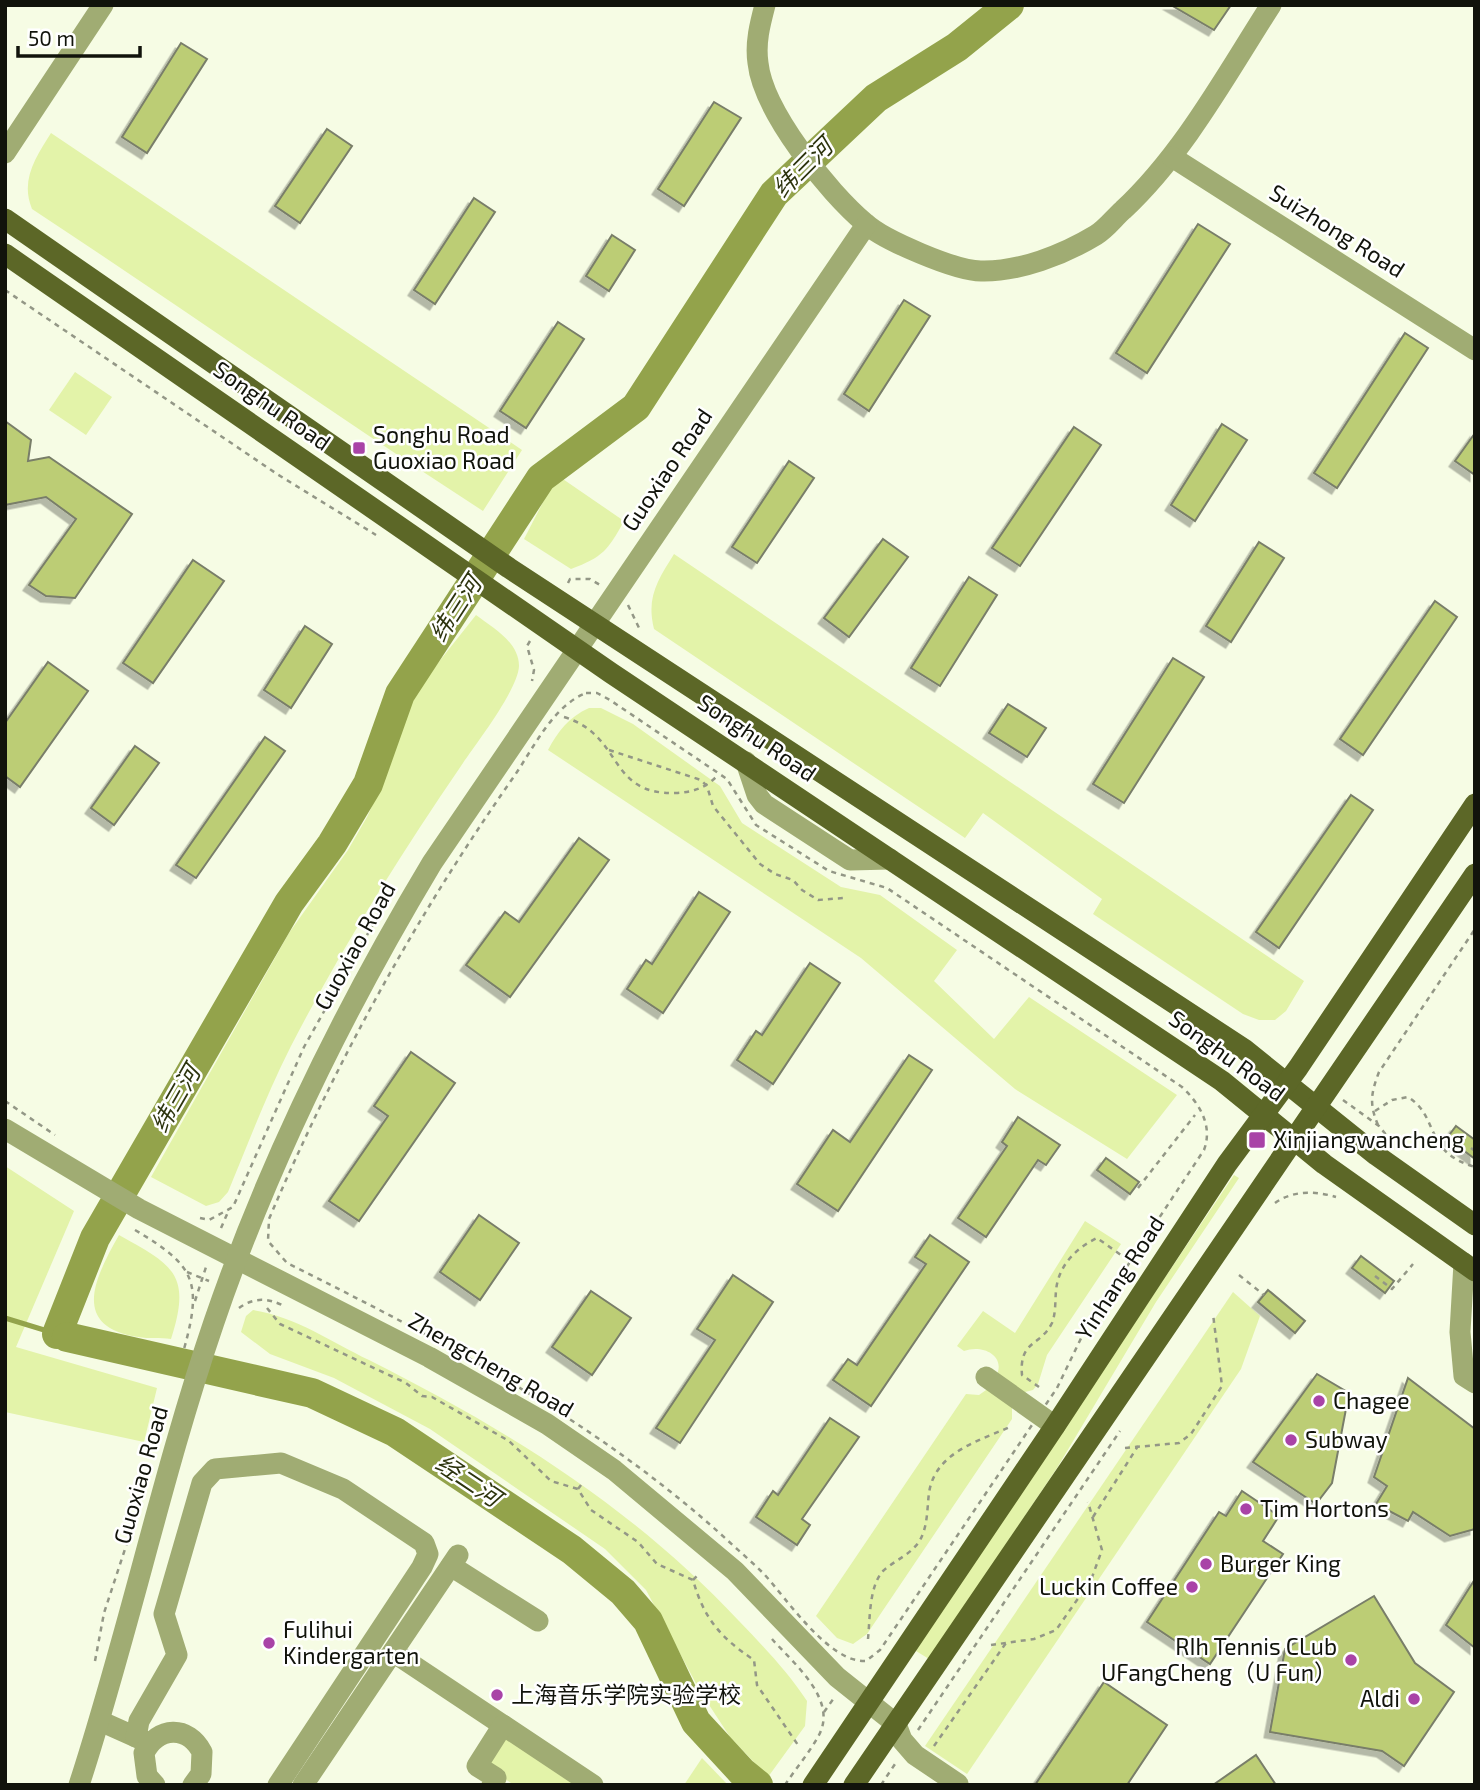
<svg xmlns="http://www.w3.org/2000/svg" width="1480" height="1790" font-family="'Exo 2','Noto Sans SC',sans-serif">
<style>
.green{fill:#e3f3a9}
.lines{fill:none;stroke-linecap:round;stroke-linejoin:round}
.stream{stroke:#93a34b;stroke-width:5}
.river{stroke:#93a34b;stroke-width:30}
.building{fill:#bccd75;stroke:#797e69;stroke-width:2;filter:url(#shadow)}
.path{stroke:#939786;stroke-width:2.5;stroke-dasharray:5 5;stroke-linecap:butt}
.minor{stroke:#a0ac73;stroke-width:21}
.major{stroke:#5c6727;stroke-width:21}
.poi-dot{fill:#a943a7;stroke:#fff;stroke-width:2.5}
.labels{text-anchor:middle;stroke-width:5;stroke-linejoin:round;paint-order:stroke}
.street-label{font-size:23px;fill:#11130b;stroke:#fff}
.poi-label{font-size:23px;fill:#11130b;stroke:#fff;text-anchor:start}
.water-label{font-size:24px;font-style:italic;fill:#2d340e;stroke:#fff}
</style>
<defs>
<filter id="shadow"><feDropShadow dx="-5.5" dy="5.5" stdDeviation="0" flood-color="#0004"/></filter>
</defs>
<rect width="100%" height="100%" fill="#f6fce4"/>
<g class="green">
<path d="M51 133 522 450 483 511C331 413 184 309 32 209 20 180 36 157 51 133Z"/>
<path d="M75 372 112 397 86 435 49 410Z"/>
<path d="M557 475 624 521C608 550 603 557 571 569L524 539Z"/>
<path d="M674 554 1304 981 1286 1011 1275 1020H1259L1243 1014 1093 914 1102 899 983 813 965 838 654 629C646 597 658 580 674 554Z"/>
<path d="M476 615C493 628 519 642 519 666 518 690 475 745 461 766 399 857 341 949 291 1046 267 1093 248 1144 228 1192L219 1202 206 1206 151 1177 289 933 348 850 367 817 385 778 411 697Z"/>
<path d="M589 708H601L633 724 720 786 742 823 841 887 880 895 957 950 934 981 994 1039 1029 997 1177 1095 1127 1159 1015 1089 861 958 548 750C558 731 569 717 589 708Z"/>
<path d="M5 1166 74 1211 16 1347 157 1388 144 1442 5 1412Z"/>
<path d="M1234 1175 1239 1178 1156 1302 1057 1468 929 1659 916 1651 917 1646Z"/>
<path d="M1085 1221 1121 1244 1047 1355 1038 1384 1033 1390 1021 1393 996 1377C1007 1355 982 1344 964 1351L957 1346 983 1311 1015 1333Z"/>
<path d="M119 1235C173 1265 192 1274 171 1339 160 1337 149 1339 138 1337 69 1326 96 1276 119 1235Z"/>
<path d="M1233 1292 1260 1316 1241 1369 967 1774 925 1746Z"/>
<path d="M253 1310C294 1316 332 1342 369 1360 508 1430 631 1506 739 1621 763 1646 788 1672 807 1701L805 1726 768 1777 730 1737 700 1691 646 1590 605 1549 430 1429 334 1378 270 1354 241 1332 246 1316Z"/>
<path d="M989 1388 1012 1407V1419L867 1634 853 1644 837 1638 816 1616 966 1394 979 1395Z"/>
<path d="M503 1733 581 1785H514L483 1764Z"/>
<path d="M702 1758 728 1785H684Z"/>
</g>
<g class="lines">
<path class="stream" d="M5 1318 67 1337"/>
<g class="river">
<path d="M57 1334 95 1238 289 903 332 844 368 784 400 694 541 478 636 407 774 194 876 98 957 47 1009 5"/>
<path d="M67 1337 312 1393 395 1432 572 1550 623 1592 648 1621 696 1722 742 1772 758 1785"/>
</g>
</g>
<g class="building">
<path d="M1171 5H1231L1214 30Z"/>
<path d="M181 43 207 59 147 153 122 137Z"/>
<path d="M714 102 741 118 684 206 658 189Z"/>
<path d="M327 129 352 146 300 223 275 206Z"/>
<path d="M474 198 495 212 435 304 414 290Z"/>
<path d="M1198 224 1230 244 1147 373 1116 353Z"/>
<path d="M612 235 635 250 609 291 586 276Z"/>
<path d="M904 300 930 316 869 411 844 394Z"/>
<path d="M558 322 584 339 526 428 500 411Z"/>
<path d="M1405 333 1428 348 1337 488 1314 473Z"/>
<path d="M5 421 31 440 28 461 49 457 132 514 75 598 46 596 29 585 76 519 46 497 5 505Z"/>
<path d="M1222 424 1247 440 1195 521 1171 505Z"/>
<path d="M1074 427 1101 445 1020 566 992 548Z"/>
<path d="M1475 433V475L1455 461Z"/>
<path d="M789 461 814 478 757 563 732 547Z"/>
<path d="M883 539 908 557 849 637 824 618Z"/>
<path d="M1259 542 1284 558 1231 642 1206 626Z"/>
<path d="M193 560 224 581 153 683 123 663Z"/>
<path d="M969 577 997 595 940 686 911 668Z"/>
<path d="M1435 601 1457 617 1363 755 1340 739Z"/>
<path d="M305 626 332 644 291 708 264 690Z"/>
<path d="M1173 658 1204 677 1124 803 1093 784Z"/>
<path d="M48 662 88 691 20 787 5 776V723Z"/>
<path d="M1008 704 1046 728 1027 757 989 733Z"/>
<path d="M265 737 285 751 196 878 176 865Z"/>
<path d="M135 746 159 763 114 825 91 808Z"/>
<path d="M1351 795 1373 810 1279 948 1256 932Z"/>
<path d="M579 838 609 860 510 997 466 965 505 912 519 922Z"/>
<path d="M699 892 730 912 663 1013 627 989 646 960 652 964Z"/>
<path d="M810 963 840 983 773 1084 737 1060 756 1031 762 1035Z"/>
<path d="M411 1052 455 1083 359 1221 329 1201 388 1116 374 1106Z"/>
<path d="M909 1055 932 1070 838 1211 797 1184 833 1130 850 1142Z"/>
<path d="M1018 1117 1060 1145 1046 1165 1038 1160 986 1237 958 1218 1007 1146 1002 1142Z"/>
<path d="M1456 1126 1475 1140V1159L1447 1138Z"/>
<path d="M1106 1158 1139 1182 1130 1194 1097 1170Z"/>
<path d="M479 1215 519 1243 480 1300 440 1272Z"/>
<path d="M930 1235 969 1262 871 1406 833 1380 848 1359 857 1365 926 1264 915 1257Z"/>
<path d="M1361 1256 1394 1281 1385 1293 1352 1268Z"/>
<path d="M733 1275 773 1302 680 1443 656 1428 715 1340 697 1329Z"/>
<path d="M1268 1290 1305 1321 1295 1333 1258 1302Z"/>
<path d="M591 1291 631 1318 592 1375 552 1347Z"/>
<path d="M1317 1374 1349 1393 1332 1483 1316 1504 1253 1462Z"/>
<path d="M1408 1378 1475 1429V1529L1450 1536 1413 1512 1408 1521 1376 1504 1387 1486 1374 1477Z"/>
<path d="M830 1418 859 1437 802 1519 810 1525 797 1545 756 1517 773 1491 778 1495Z"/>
<path d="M1242 1491 1279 1516 1263 1541 1283 1554 1210 1664 1147 1622 1219 1512 1226 1516Z"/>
<path d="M1475 1579V1648L1446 1625Z"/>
<path d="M1374 1596 1415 1663 1454 1692 1404 1766 1382 1751 1270 1732 1285 1649Z"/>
<path d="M1104 1682 1167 1725 1127 1785H1035Z"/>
<path d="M1256 1755 1276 1785H1213Z"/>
</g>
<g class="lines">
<g class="path">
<path d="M5 290 277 474 376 535"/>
<path d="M568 583 570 579H590L600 585"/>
<path d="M628 605 640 630"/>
<path d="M530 641 527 646 534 670 532 681"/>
<path d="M586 693H597L610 700 727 779 756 825 829 871 887 888 1182 1087C1200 1104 1213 1126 1204 1150L1085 1330 1057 1388 880 1650 866 1661C829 1663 787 1599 764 1574 752 1562 738 1550 725 1538 595 1420 443 1341 287 1263L268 1241 269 1219C336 1062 416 916 515 775 534 747 553 706 586 693Z"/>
<path d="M564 717C625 736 606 795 676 793 692 792 704 789 716 777"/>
<path d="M609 750 701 780 707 786 713 806 760 864 775 874 793 880 802 890 818 900 844 898"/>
<path d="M1343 1100 1379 1126 1391 1141"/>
<path d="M5 1101 55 1135"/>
<path d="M1375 1111 1392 1100 1408 1097C1440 1117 1423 1152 1475 1167"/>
<path d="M1378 1125C1369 1104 1371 1093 1379 1072L1475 929"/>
<path d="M1471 1148 1475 1151"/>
<path d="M1138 1188 1195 1115"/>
<path d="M1474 1191 1475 1190"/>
<path d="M1275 1203C1293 1190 1316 1191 1336 1197"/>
<path d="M200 1218 209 1220 233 1207 304 1047 389 896"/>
<path d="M221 1228 228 1212"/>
<path d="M135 1230C194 1265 203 1281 184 1349"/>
<path d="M187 1272 209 1281"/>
<path d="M1239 1275 1264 1295"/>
<path d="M1375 1276 1392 1289 1413 1264"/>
<path d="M195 1301 207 1264"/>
<path d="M239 1308C254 1297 268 1298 284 1306"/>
<path d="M267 1308 280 1324 406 1383 422 1396 432 1397 509 1441 551 1481 578 1489 591 1510 638 1542 657 1564 693 1580C704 1619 721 1638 754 1660L757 1685 798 1745"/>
<path d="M1039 1387 1022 1375C1019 1340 1040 1347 1052 1323 1056 1313 1055 1301 1056 1291 1058 1266 1076 1248 1097 1238L1121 1255"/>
<path d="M1125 1448 1179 1443 1191 1434 1222 1386 1213 1314"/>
<path d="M578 1489 584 1481"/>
<path d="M1093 1517 1138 1446"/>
<path d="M693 1580 698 1575"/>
<path d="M772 1639C793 1663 838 1699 819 1735 810 1752 796 1768 785 1785"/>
<path d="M868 1639C870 1619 869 1586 883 1571 895 1560 912 1554 920 1540 928 1526 927 1508 929 1493 935 1452 979 1441 1012 1426"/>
<path d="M991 1645 1034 1639 1056 1630 1091 1580 1102 1550 1088 1502"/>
<path d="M95 1661 104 1613 128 1540"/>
<path d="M824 1712 834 1698"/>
<path d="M918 1730 1120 1431"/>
<path d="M934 1746 1006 1643"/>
<path d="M881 1785 897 1761"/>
</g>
<g class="minor">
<path d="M765 5C760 24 755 43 758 63 763 111 828 192 865 223 883 240 956 271 981 271 1019 272 1063 255 1096 235 1106 229 1114 218 1123 210 1184 153 1226 75 1271 5"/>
<path d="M5 153 103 5"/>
<path d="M1172 157 1475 350"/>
<path d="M746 762 757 795 764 804 850 860 890 859"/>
<path d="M5 1129 139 1209 429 1357 547 1424 614 1470 735 1571 837 1677 896 1724 902 1740 915 1755 958 1784"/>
<path d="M1464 1263 1460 1332 1464 1376 1475 1383"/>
<path d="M986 1377 1055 1426"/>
<path d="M451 1566 538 1621"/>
<path d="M393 1652 593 1785"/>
<path d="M100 1721 147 1742"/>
<path d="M136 1737 139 1721 177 1655 164 1614 202 1483 215 1469 281 1463 343 1489 424 1543 428 1554 422 1567 278 1785"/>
<path d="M79 1785C129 1632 162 1474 214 1322 269 1161 345 1008 432 863L866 225"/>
<path d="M155 1785 147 1776 144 1753C158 1726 188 1725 202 1752L201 1774 193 1785"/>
<path d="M303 1785 458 1555"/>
<path d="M492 1785 496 1778 477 1766 503 1725"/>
</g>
<g class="major">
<path d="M5 219 509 568 1244 1049 1376 1155 1475 1225"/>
<path d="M5 254 611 673 1222 1081 1324 1164 1475 1271"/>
<path d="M813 1785 1055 1426 1227 1164 1298 1068 1475 804"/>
<path d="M854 1785 1475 874"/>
</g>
</g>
<g class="poi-dot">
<rect x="352" y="441" width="14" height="14" rx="3.5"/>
<rect x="1248" y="1131" width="18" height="18" rx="3.5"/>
<circle cx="1319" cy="1401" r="7"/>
<circle cx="1291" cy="1440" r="7"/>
<circle cx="1246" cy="1509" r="7"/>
<circle cx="1206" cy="1564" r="7"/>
<circle cx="1192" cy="1587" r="7"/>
<circle cx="269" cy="1643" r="7"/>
<circle cx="1351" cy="1660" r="7"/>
<circle cx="497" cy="1695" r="7"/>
<circle cx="1414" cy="1699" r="7"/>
</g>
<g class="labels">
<g class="street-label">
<text transform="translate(1337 231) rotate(32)" y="8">Suizhong Road</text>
<text transform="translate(272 406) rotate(35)" y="8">Songhu Road</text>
<text transform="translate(667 470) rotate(-56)" y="8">Guoxiao Road</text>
<text transform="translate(757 738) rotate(34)" y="8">Songhu Road</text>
<text transform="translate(355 946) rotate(-61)" y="8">Guoxiao Road</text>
<text transform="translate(1227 1056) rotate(36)" y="8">Songhu Road</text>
<text transform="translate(1120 1278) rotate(-57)" y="8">Yinhang Road</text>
<text transform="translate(491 1365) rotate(30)" y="8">Zhengcheng Road</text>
<text transform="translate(141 1475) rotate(-74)" y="8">Guoxiao Road</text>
</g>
<g class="poi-label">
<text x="373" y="443">Songhu Road<tspan x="373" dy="26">Guoxiao Road</tspan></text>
<text x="1273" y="1148">Xinjiangwancheng</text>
<text x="1333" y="1409">Chagee</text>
<text x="1305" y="1448">Subway</text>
<text x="1260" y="1517">Tim Hortons</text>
<text x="1220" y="1572">Burger King</text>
<text x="1178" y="1595" text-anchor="end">Luckin Coffee</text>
<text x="283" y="1638">Fulihui<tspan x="283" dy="26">Kindergarten</tspan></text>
<text x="1337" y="1655" text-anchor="end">RIh Tennis CLub<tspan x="1337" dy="26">UFangCheng（U Fun）</tspan></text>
<text x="511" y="1703">上海音乐学院实验学校</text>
<text x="1400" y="1707" text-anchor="end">Aldi</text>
</g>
<g class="water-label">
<text transform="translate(803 168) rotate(-45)" y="8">纬三河</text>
<text transform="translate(456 609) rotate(-57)" y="8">纬三河</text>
<text transform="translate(176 1099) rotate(-60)" y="8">纬三河</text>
<text transform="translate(468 1481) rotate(34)" y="8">经二河</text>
</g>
</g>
<rect width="1480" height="1790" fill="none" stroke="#11130b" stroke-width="14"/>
<path d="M18 46v10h122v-10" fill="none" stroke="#11130b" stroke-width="3.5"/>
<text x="28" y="46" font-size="21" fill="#11130b" stroke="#ffffff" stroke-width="5" paint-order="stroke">50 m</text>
</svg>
